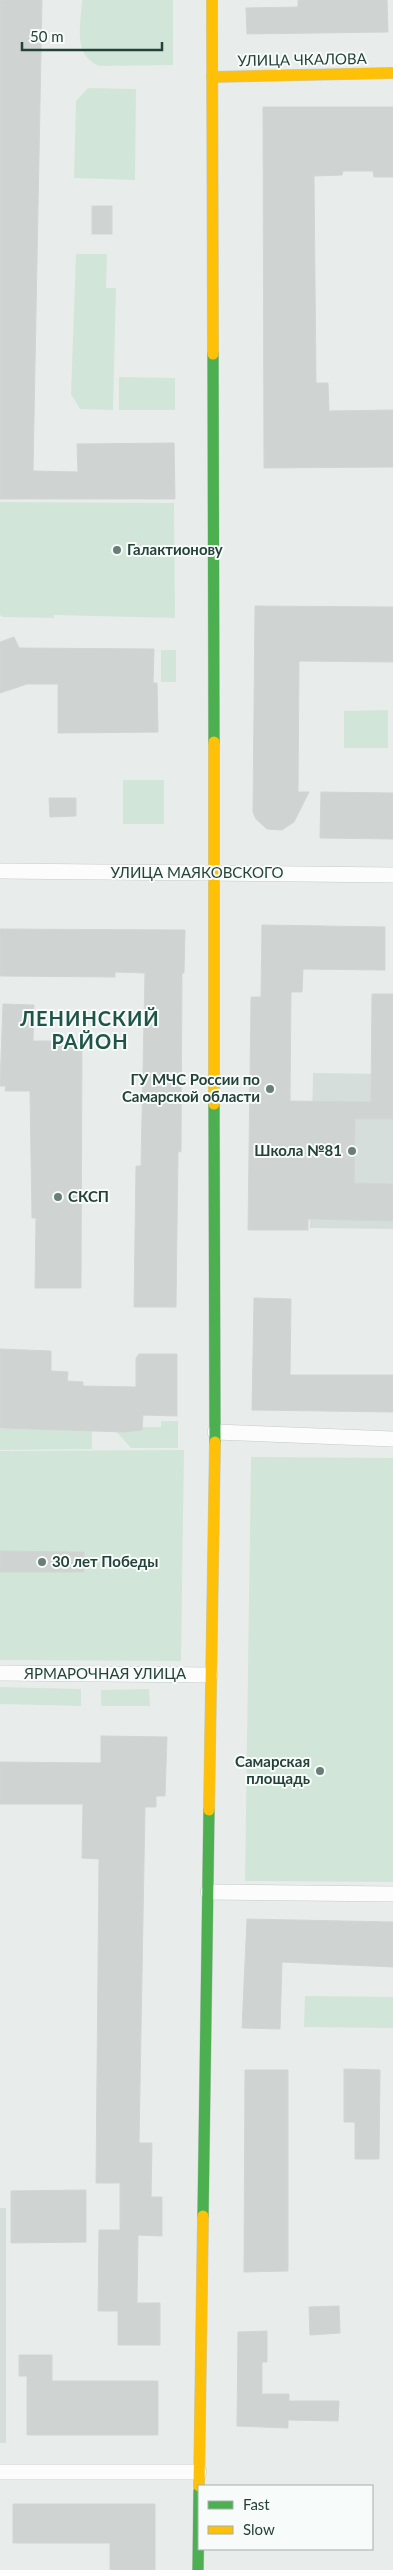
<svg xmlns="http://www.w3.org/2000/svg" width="393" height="2570" font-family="Lato,sans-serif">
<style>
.built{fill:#d6dedb}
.green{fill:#d1e6d8}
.building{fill:#cfd4d2;stroke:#d1d6d4}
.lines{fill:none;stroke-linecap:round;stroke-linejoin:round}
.street-casing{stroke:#c5cac8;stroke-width:16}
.fast-casing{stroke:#c3cbc8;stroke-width:12}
.slow-casing{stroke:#c3cbc8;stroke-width:12}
.street{stroke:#fcfcfc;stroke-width:15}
.fast{stroke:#4caf50;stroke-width:11}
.slow{stroke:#ffc107;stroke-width:11}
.poi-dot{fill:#697e78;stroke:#f7fbf9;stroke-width:2}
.labels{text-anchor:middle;stroke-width:4;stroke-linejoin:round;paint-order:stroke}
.street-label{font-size:15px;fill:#24423a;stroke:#f7fbf9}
.poi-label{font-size:15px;font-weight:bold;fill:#24423a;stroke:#f7fbf9;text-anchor:start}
.district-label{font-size:20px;font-weight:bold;letter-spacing:1px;fill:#1f5548;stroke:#f7fbf9}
</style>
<rect width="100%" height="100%" fill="#e8edeb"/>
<g class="built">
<path d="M313 1073 393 1074V1229L310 1228Z"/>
<rect x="0" y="2208" width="6" height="235"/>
</g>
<g class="green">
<path d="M82 0H173V65L99 66C72 54 81 25 82 0Z"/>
<path d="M88 88 136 89 135 180 74 178 76 101Z"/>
<path d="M76 254H107L106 288H116L113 410 80 409 71 394Z"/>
<path d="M119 377 175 378V410H119Z"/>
<path d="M0 502 174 503 175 618 54 615V618L3 617 0 615Z"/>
<rect x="161" y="650" width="15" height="32"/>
<path d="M388 710V748H344V711Z"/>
<rect x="123" y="780" width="41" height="44"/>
<path d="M161 1421H178V1448H131L112 1427H161Z"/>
<path d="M92 1428V1449L0 1450V1429Z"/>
<path d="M184 1450 181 1661 0 1660V1451Z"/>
<path d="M251 1457 393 1458V1882L245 1881Z"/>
<path d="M0 1687 81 1689V1706L0 1704Z"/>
<path d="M149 1689 150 1706H101V1690Z"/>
<path d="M305 1996 393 1997V2028L304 2027Z"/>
</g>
<g class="building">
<path d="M0 0H42L33 471 78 472 77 444 174 443 175 499H0Z"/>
<path d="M298 0H387L388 32 247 34 246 8 298 7Z"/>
<path d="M263 107H393V177H374L373 171H343L342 175 314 176 316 383H328L329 411 393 410V467L264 468Z"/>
<rect x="92" y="206" width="20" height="28"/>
<path d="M255 606 393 607V662L299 661 298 792H309L294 822 282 830 267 829 256 819 253 812Z"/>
<path d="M14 637 19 648 154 649 153 683H157L158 732 58 733V684H27L0 693V642Z"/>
<path d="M321 792 393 793V839L320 838Z"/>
<path d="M49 798H76V816L50 817Z"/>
<path d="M262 925 385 927V970L303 969 302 992H291L290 1101 371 1102 372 994H393V1119H355L354 1183 393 1184V1221L308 1219V1230H248L251 997H261Z"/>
<path d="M0 929 185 930 184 973H182L181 1152 178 1151 176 1307H134L136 1166H141L145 973 115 972V977L0 976Z"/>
<path d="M3 1004 34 1005 33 1041H82L81 1288H35L36 1218H32L30 1091H5L6 1086H0Z"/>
<path d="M254 1298 291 1299 290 1375H393V1412L252 1410Z"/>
<path d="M0 1349 51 1351V1371L68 1372 67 1381 83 1382V1386L136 1387V1358L139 1354H177V1416L143 1415 142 1430 124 1432 0 1428Z"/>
<path d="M0 1551 84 1552V1572H0Z"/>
<path d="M101 1736 167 1737 165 1796H156V1807H145L139 2143H152L151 2197H162V2236L138 2235 137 2303H160V2345H118V2311H98L99 2230H120V2183H96L99 1859 82 1858 83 1804H0V1762L101 1763Z"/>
<path d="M247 1919 393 1922V1967L282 1962 280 2029 242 2028Z"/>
<path d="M344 2069 380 2070 379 2159H355V2122H344Z"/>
<path d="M245 2070H288V2271L244 2272Z"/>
<path d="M86 2190V2242L11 2243V2191Z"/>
<path d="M339 2306 340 2333 310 2335 309 2307Z"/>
<path d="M267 2331V2362H262V2394H289V2401H339L338 2421 288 2420V2428L237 2426 238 2332Z"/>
<path d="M19 2355H52V2381H158V2435H27V2376H19Z"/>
<path d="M13 2504H155V2570H110V2543H13Z"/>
</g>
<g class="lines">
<defs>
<g id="street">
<path d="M0 871 393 875"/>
<path d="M215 1432 393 1439"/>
<path d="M0 1673 210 1675"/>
<path d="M208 1892 393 1894"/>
<path d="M0 2472H199"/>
</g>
<g id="fast">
<path d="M213 354 214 742"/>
<path d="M214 1104 215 1442"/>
<path d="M203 2216 209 1810"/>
<path d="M198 2570 199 2491"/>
</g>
<g id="slow">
<path d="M212 0 213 354"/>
<path d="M212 77 393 73"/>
<path d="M214 742V1104"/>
<path d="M209 1810 215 1442"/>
<path d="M199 2486 203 2216"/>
</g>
</defs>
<use href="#street" class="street-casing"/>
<use href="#fast" class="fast-casing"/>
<use href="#slow" class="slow-casing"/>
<use href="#street" class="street"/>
<use href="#fast" class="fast"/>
<use href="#slow" class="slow"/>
</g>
<g class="poi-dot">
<circle cx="117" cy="550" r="5"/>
<circle cx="270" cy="1089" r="5"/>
<circle cx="352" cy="1151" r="5"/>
<circle cx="58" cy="1197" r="5"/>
<circle cx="42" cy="1562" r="5"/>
<circle cx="320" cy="1771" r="5"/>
</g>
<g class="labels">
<g class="street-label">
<text transform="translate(302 60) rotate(-1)" y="5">УЛИЦА ЧКАЛОВА</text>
<text x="197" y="878">УЛИЦА МАЯКОВСКОГО</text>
<text x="105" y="1679">ЯРМАРОЧНАЯ УЛИЦА</text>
</g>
<g class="poi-label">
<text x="127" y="555">Галактионову</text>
<text x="260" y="1085" text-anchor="end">ГУ МЧС России по<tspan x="260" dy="17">Самарской области</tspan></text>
<text x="342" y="1156" text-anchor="end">Школа №81</text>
<text x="68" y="1202">СКСП</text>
<text x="52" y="1567">30 лет Победы</text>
<text x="310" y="1767" text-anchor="end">Самарская<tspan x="310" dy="17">площадь</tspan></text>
</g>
<g class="district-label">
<text x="90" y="1026">ЛЕНИНСКИЙ<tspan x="90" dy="23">РАЙОН</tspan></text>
</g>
</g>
<rect x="198" y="2485" width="175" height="65" fill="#f7fbf9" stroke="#a3b1ad"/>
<rect x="208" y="2501" width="25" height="8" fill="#4caf50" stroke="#a3b1ad"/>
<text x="243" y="2510" font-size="15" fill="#24423a">Fast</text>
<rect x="208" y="2526" width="25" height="8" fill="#ffc107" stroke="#a3b1ad"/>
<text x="243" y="2535" font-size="15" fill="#24423a">Slow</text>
<path d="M22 42v8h140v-8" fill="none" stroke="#24423a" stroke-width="2.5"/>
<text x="30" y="42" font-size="15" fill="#24423a" stroke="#f7fbf9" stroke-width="4" paint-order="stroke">50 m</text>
</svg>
